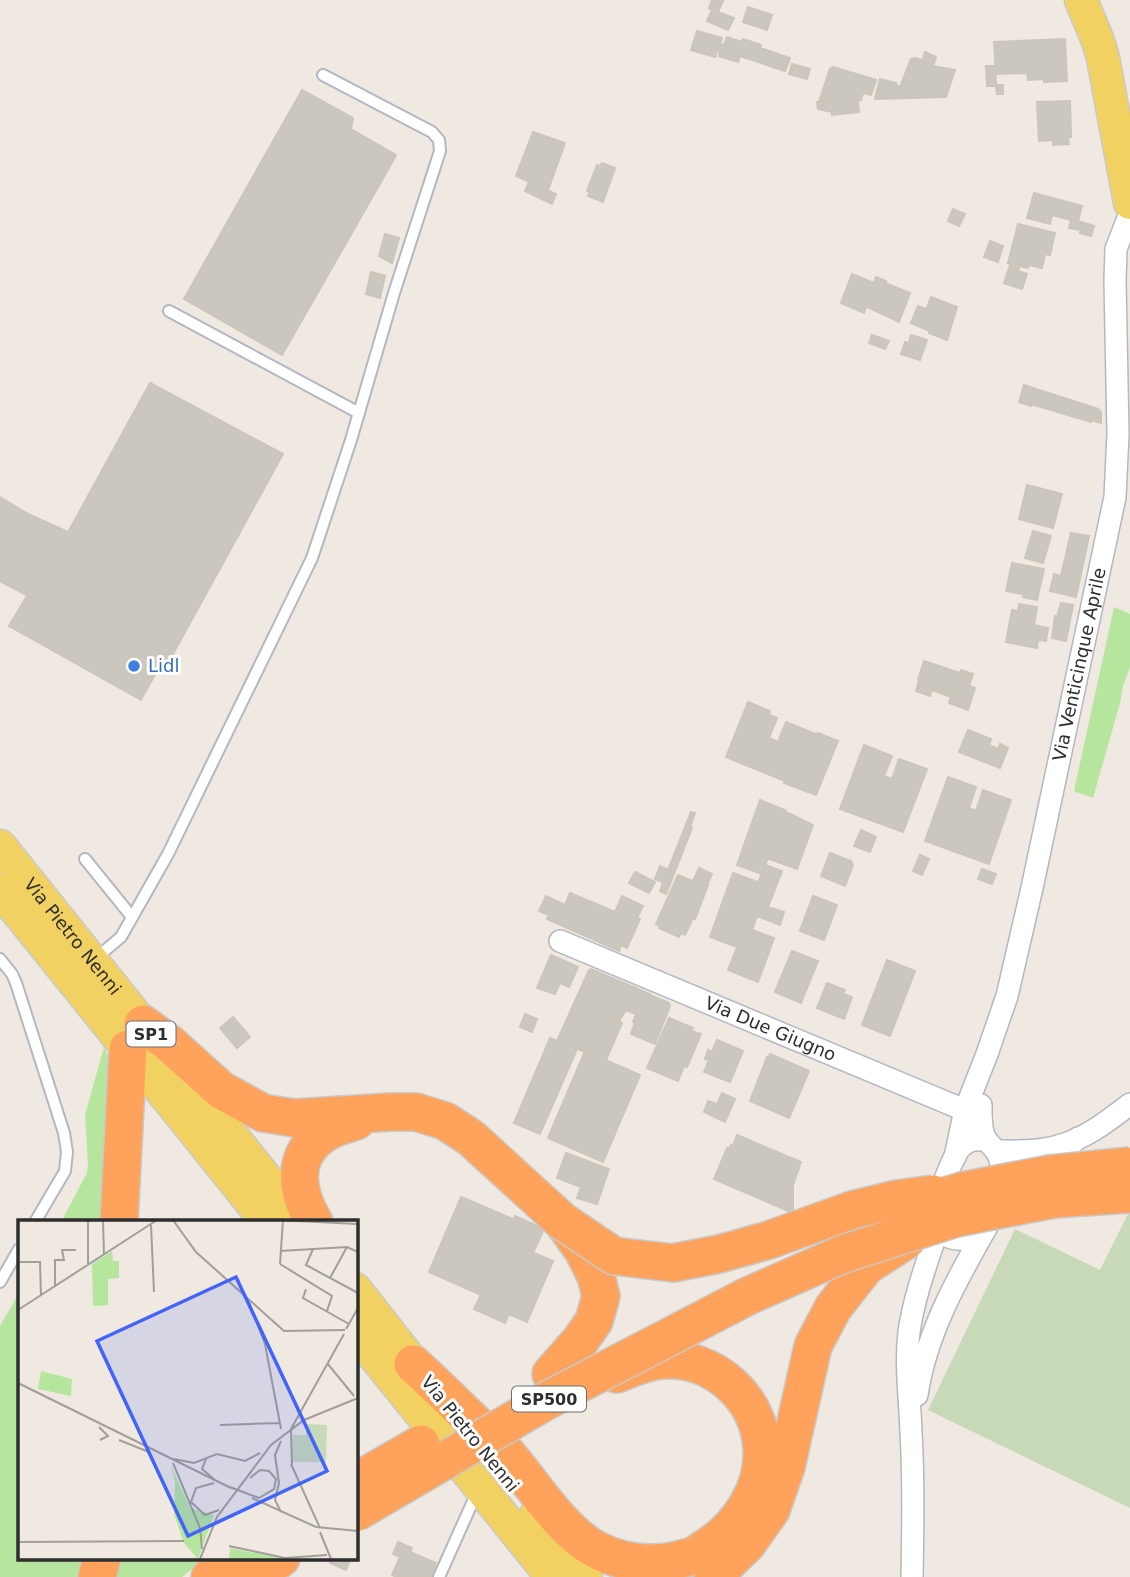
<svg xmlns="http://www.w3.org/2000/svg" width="1130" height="1577" font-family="'DejaVu Sans',sans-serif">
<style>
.green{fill:#b6e59e}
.cemetery{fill:#c8d9b8}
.building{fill:#cbc7bf;stroke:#cbc5ba;stroke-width:2}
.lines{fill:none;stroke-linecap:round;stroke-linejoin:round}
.lane-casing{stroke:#b4b7c1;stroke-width:14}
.street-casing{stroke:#b4b7c1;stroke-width:24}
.primary-casing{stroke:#c9c9c9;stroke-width:35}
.highway-casing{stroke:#c9c9c9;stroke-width:40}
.lane{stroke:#fff;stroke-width:10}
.street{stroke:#fff;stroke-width:21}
.primary{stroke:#f2d163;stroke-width:32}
.highway{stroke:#ffa35c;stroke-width:37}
.highway-bridge-casing{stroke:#c9c9c9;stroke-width:40;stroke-linecap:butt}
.highway-bridge{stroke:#ffa35c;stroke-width:37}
.shop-dot{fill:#3f7fe0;stroke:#fff;stroke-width:2.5}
.labels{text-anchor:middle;stroke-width:6;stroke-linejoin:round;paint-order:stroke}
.shield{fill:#fff;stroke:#6d6d6d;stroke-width:2}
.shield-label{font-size:16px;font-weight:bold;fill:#2e2e2e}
.street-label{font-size:18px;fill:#2e2e2e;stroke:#fff}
.shop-label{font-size:18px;fill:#366cbe;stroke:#fff;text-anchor:start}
.inset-road{fill:none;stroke:#a29e99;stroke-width:2}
.view{fill:#4264fb;fill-opacity:0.15;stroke:#4264fb;stroke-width:3.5}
.inset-edge{fill:none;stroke:#2e2e2e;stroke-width:3.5}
</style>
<rect width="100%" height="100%" fill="#efe9e1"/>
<g class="green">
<path d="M1114 607 1130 614V667L1123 686 1120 703 1093 798 1074 791Z"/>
<path d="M104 1047 115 1072 111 1222H61L87 1173 88 1164 85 1115Z"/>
<path d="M19 1293V1558H206L182 1577H0V1326Z"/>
</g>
<path class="cemetery" d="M1130 1210V1508L928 1410 1015 1229 1100 1270Z"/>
<g class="building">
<path d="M712 0 723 1 718 12 734 18 728 30 707 21 712 10 709 8Z"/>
<path d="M748 7 772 15 767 30 743 22Z"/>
<path d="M697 31 722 38 720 44 724 45 727 37 742 42 743 39 761 45 760 48 790 58 785 71 740 56 738 62 719 56 720 52 717 51 715 57 691 50Z"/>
<path d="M1065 39 1067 81 1044 82V79L1028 80 1027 73 996 74 994 42Z"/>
<path d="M925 52 936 57 933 66 955 70 946 97 875 99 880 79 896 83V85L900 87 911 59 913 60 914 58 923 60Z"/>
<path d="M792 64 810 69 807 79 789 74Z"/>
<path d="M986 66H995L996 85H1003V94H997L996 86H987Z"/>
<path d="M833 67 876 80 871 95 863 93 861 100 819 102 830 69Z"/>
<path d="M302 90 353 118 351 129 396 155 381 182 281 127Z"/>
<path d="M858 100 859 112 832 115V112L818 109 817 102Z"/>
<path d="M1070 101 1071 137H1068L1069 144 1053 145V140L1039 141 1037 102Z"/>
<path d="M281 127 381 182 282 355 184 299Z"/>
<path d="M533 132 565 143 548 190 516 176Z"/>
<path d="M602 163 615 168 603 202 588 196 590 192 587 191 597 165 600 166Z"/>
<path d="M529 182 556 194 552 204 525 191Z"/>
<path d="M1034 193 1082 206 1078 221 1094 226 1091 236 1080 233 1081 230 1069 228 1071 220 1052 215 1050 224 1027 218Z"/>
<path d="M953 209 965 214 959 226 948 221Z"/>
<path d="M1018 224 1055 233 1050 255 1045 254 1042 268 1029 265 1028 268 1008 263Z"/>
<path d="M385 234 399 238 392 263 379 256Z"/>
<path d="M990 241 1003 246 998 262 984 257Z"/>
<path d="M1010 265 1019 268 1018 271 1027 274 1022 289 1004 283Z"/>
<path d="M371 272 385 276 380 298 366 294Z"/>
<path d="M852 274 874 283 864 313 841 303Z"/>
<path d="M876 277 886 281 885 283 910 293 899 322 865 306Z"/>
<path d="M931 297 957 307 947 340 929 333 930 331 920 327Z"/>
<path d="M918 306 926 309 920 327 911 323Z"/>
<path d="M872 335 889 341 885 349 869 343Z"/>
<path d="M911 335 927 340 920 360 901 354 905 342 909 343Z"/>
<path d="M150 383 283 454 163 672 158 669 141 700 9 626 27 596 32 598Z"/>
<path d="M1024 385 1036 389 1031 406 1019 402Z"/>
<path d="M1036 389 1098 409 1101 412V423L1091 420V422L1031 404Z"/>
<path d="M1027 485 1062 494 1053 528 1019 519Z"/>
<path d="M0 497 28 514 0 565Z"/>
<path d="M28 514 68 532 32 598 0 581V565Z"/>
<path d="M1033 531 1051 536 1043 563 1025 558Z"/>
<path d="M1071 533 1089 536 1076 597 1050 591 1054 574 1061 576Z"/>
<path d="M1012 563 1044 569 1037 600 1023 597V594L1006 591Z"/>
<path d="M1061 603 1073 605 1066 641 1052 638 1055 616 1057 617Z"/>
<path d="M1019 604 1037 607 1034 625 1048 628 1046 641 1038 640 1037 648 1006 642 1012 610 1018 611Z"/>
<path d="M924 661 969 676 962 696 918 680Z"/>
<path d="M961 670 973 674 969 686 975 688 968 710 949 703 951 697 932 690 930 696 916 691 919 681 962 696 969 676 960 673Z"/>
<path d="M748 702 770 711 769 715 777 718 769 738 778 742 786 722 818 735V733L838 741 816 795 784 783 785 781 726 757Z"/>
<path d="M968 730 991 739 989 745 998 749 1000 744 1008 748 1000 768 959 752Z"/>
<path d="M864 745 892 756 884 776 892 779 899 759 927 769 903 832 840 809Z"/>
<path d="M948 777 976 787 969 808 976 811 983 790 1011 800 989 864 925 841Z"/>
<path d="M760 800 785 810 762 874 737 865Z"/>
<path d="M691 812 695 813 690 827 692 828 666 894 660 891 663 882 655 879 660 866 668 870Z"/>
<path d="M786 812 813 825 797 869 769 859Z"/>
<path d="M861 830 876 837 870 852 854 846Z"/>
<path d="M830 853 851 861 853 865 845 886 821 876Z"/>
<path d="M920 855 929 859 922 875 913 871Z"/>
<path d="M765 865 782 871 768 907 784 912 780 925 757 916 752 930 742 926Z"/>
<path d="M699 868 712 874 707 885 694 879Z"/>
<path d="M982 869 996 874 992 884 978 879Z"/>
<path d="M635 872 655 882 649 893 629 883Z"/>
<path d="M733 873 758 882 742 926 774 938 758 982 728 970 737 947 710 937Z"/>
<path d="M678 875 692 881 694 879 708 885 695 919 693 918 685 935 681 933 679 937 659 928 660 926 656 924Z"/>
<path d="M570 893 615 912 622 896 643 906 637 918 640 919 627 948 621 945 619 951 547 919 549 915 539 911 546 896 565 905Z"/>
<path d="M813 896 837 905 824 940 800 931Z"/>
<path d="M792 951 818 961 801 1003 775 992Z"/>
<path d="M551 955 578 967 569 987 560 983 555 994 537 988Z"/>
<path d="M887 960 915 971 890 1036 862 1025Z"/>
<path d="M591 969 650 994 652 996 669 1003 670 1006 655 1044 631 1034 635 1023 633 1022 636 1014 626 1010 619 1021 576 1004 575 1001 589 970Z"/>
<path d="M827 983 845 990 843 994 852 997 844 1019 817 1008Z"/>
<path d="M575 1001 576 1004 622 1023 606 1060 557 1041Z"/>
<path d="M525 1014 537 1019 532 1032 520 1027Z"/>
<path d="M233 1017 250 1037 237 1048 220 1028Z"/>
<path d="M669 1018 693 1028 691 1031 701 1034 687 1067 684 1066 678 1081 647 1068Z"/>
<path d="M550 1038 577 1049 540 1134 514 1123Z"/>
<path d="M717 1040 743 1051 730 1082 704 1072 709 1060 705 1059 708 1050 712 1052Z"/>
<path d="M585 1051 640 1075 603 1162 548 1138Z"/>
<path d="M770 1054 809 1071 789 1118 750 1101 767 1057 768 1058Z"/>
<path d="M722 1093 735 1099 725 1122 704 1112 708 1101 717 1104Z"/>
<path d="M737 1135 801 1162 793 1185V1213L714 1179 727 1148H729L731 1145 733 1146Z"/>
<path d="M566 1153 609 1169 597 1204 577 1198 581 1187 557 1178Z"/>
<path d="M461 1197 513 1219 481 1295 429 1272Z"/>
<path d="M515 1216 544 1229 533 1253 504 1240Z"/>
<path d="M504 1240 553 1261 527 1322 478 1301Z"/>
<path d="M478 1301 509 1314 505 1323 474 1309Z"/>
<path d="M398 1542 412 1548 410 1552 436 1563 431 1577H397L392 1575 400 1557 393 1554Z"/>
<path d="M332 1558H344L350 1560 346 1570 330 1563Z"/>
</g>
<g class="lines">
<defs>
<g id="lane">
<path d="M169 311 359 413"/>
<path d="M85 859 132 917"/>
<path d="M0 959 12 974 16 983 64 1133 67 1152 65 1171 35 1222"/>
<path d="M95 959 121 937 168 854 312 558 351 440 394 293 440 151 439 140 432 132 323 75"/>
<path d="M0 1282 19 1249"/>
<path d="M439 1577 478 1490"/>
</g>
<g id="street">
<path id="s1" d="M560 941 981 1117"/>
<path d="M981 1105C981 1117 980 1133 988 1142 993 1148 998 1151 1000 1160 1003 1176 994 1222 982 1233 978 1236 972 1239 967 1239 956 1240 945 1238 938 1229 936 1224 935 1217 935 1212 936 1201 953 1156 960 1148 967 1140 977 1138 987 1141"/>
<path d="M996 1151C1016 1151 1038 1152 1058 1146 1085 1139 1108 1121 1130 1104"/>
<path id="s2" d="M955 1157 965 1110 987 1054 1007 996 1032 888 1115 497 1118 434 1115 281 1116 249 1130 213"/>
<path d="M1040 1173 1078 1138"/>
<path d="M917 1395C926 1334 956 1281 986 1228"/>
<path d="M912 1577C913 1529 914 1481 911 1433 910 1399 905 1366 909 1332 914 1297 927 1262 938 1229"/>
</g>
<g id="primary">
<path d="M1081 0 1098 41 1103 58 1130 203"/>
<path id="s3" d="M0 846 301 1222"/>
<path d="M0 890 267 1222"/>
<path d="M355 1289 429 1383"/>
<path d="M355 1332 552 1577"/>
<path d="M536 1515 586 1577"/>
</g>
<g id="highway">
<path d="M143 1024 170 1044 221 1090 263 1113 294 1118 391 1112H416L445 1121 471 1138 562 1221 583 1250 596 1276 601 1296 594 1321 580 1341 551 1374"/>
<path d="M119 1222 128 1049"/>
<path d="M314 1222C296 1192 290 1155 325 1133 334 1127 345 1125 356 1121"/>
<path d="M413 1364C434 1383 454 1403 475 1423 485 1432 496 1442 505 1452 532 1482 560 1530 595 1549 621 1563 649 1566 678 1560 683 1558 688 1558 693 1556 698 1554 702 1550 707 1547 738 1527 764 1490 762 1450 760 1398 714 1357 663 1360 646 1361 632 1368 617 1374"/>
<path d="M97 1577 102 1558"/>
<path d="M210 1577 234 1558"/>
<path d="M254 1577 281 1558"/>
<path d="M713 1577 747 1544 771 1510 786 1467 813 1346 833 1308 866 1266 908 1239"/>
</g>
</defs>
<use href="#lane" class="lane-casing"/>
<use href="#street" class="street-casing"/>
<use href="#primary" class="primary-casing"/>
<use href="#highway" class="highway-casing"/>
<use href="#lane" class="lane"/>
<use href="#street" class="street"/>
<use href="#primary" class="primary"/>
<use href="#highway" class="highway"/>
<defs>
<g id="highway-bridge">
<path d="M910 1207 962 1191 1050 1174 1130 1166"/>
<path d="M562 1221 614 1256 673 1263 719 1254 769 1240 852 1210 897 1199 933 1194"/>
<path d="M355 1482 421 1444"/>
<path d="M355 1513 546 1401 748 1296 843 1254 956 1218 1054 1199 1130 1194"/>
</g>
</defs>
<use href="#highway-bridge" class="highway-bridge-casing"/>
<use href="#highway-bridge" class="highway-bridge"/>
</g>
<circle class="shop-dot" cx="134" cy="666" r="7"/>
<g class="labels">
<g class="shield">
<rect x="126.5" y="1021.5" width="49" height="25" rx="5"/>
<rect x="512" y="1386.5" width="74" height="25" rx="5"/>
</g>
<g class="shield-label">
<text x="151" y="1040">SP1</text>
<text x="549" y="1405">SP500</text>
</g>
<g class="street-label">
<text dy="6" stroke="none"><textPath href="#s2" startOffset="509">Via Venticinque Aprile</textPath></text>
<text dy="6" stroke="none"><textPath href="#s3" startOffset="116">Via Pietro Nenni</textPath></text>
<text dy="6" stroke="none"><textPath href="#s1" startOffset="228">Via Due Giugno</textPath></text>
<text transform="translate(470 1434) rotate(51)" y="6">Via Pietro Nenni</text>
</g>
<g class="shop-label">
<text x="148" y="672">Lidl</text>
</g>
</g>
<g transform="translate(18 1220)">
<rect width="340" height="340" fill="#efe9e1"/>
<path d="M94 31 95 41H101V58L90 59V85L75 86 74 44ZM23 151 54 159 53 176 20 169ZM152 244 172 288 196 295 180 339 166 323 156 294 157 261ZM212 328 267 339H211Z" fill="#b6e59e"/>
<path d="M288 204 309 205 308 242H274L275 215H288Z" fill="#c8d9b8"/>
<path class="inset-road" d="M70 0V45M85 0 86 35M155 0 178 32 266 111 327 110M258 0 340 4M133 5 136 72M295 29 288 45 340 73M262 31 329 27 340 32M0 42H22L23 76M262 44 314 76 309 91M262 44 265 0M312 58 329 27M37 67V40H46L44 30H58M288 69 285 78 331 104M231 82 247 124 263 209M0 90 139 0M328 109 340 88M309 143 336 176M0 163 213 268M202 205 262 203M81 207 90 216 82 220M101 220 131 232M263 221 257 235 261 263 257 280 263 292M156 239 176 243 199 234 227 241 242 233M188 239 184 249 197 260M155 243 182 308 184 329M273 244 302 308M274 245 273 209 326 114M196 263 178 268 173 282 187 295 201 290M209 266 241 278 256 269 258 259 251 251 242 250 232 258M234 278 298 307 340 311M302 312 313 339M0 322 166 321M211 326 267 338 309 335M182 339 199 297 253 225 286 200 340 178"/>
<path class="view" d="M218 57 309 251 170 316 79 121Z"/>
<rect width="340" height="340" class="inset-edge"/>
</g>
</svg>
